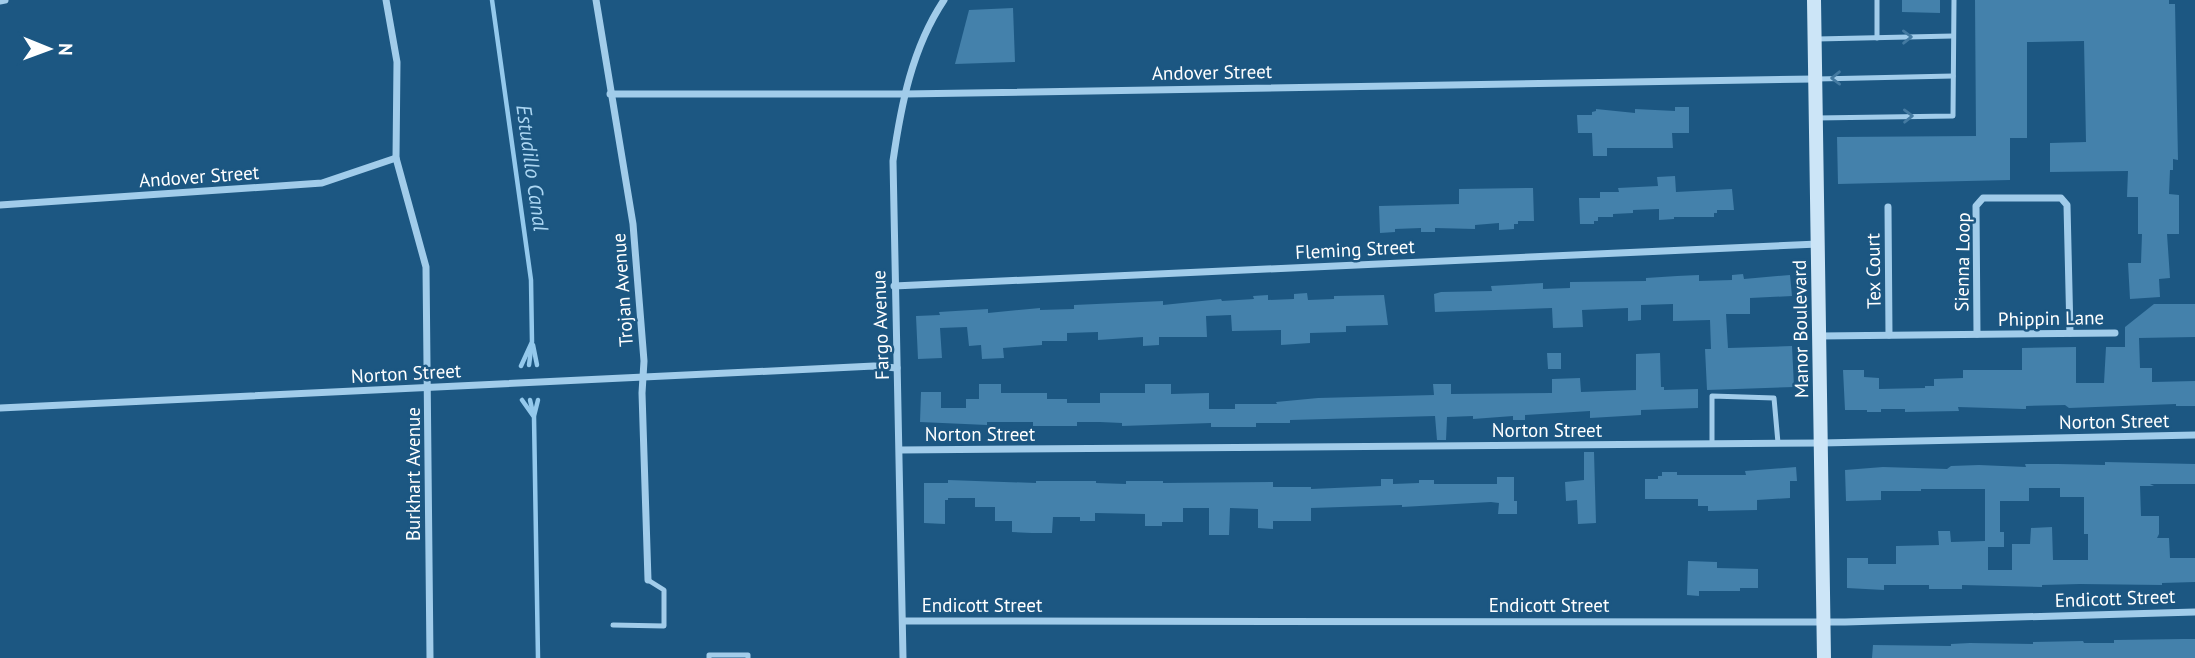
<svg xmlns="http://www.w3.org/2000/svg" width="2195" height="658" font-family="'PT Sans',sans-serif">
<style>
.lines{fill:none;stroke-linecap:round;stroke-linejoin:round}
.stream{stroke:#94c9ec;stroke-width:4.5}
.building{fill:#4481ab;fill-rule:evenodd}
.lane{stroke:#a1ccea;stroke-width:5}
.street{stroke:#a1ccea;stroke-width:7}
.secondary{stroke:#cce5f7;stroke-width:14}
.oneway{stroke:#447aa1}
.labels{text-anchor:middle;stroke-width:5;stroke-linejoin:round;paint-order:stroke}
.street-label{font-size:19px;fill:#fff;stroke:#1c5782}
.water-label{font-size:21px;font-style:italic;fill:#acd6f2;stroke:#1c5782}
</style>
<rect width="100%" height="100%" fill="#1c5782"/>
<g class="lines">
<g class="stream">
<path d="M492 0 531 280 532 342 521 366"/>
<path d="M533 345 537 365"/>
<path d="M529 365 531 350"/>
<path d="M522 400 534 417 538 658"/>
<path d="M530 400 533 413"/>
<path d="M534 416 538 400"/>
</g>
</g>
<g class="building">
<path d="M1902 0H1940V13L1902 12Z"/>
<path d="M1975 0H2169V4H2175L2178 160 2173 159V170H2170L2169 194 2179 195V234H2167L2170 278 2159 279 2160 297 2130 299 2128 263H2141L2142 234H2138V197H2127L2128 171 2050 172V143L2086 142 2084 41 2027 42V138H2010V180L1838 184 1837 137 1976 136Z"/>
<path d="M1013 8 1015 62 955 64 969 10Z"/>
<path d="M1675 107H1689V133H1672L1673 148H1607V156H1593L1592 133H1578L1577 115H1592V112L1596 111V109L1635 113V109L1675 111Z"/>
<path d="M1675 176 1676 192 1732 189 1734 210H1717V213H1714V217H1674V219L1659 220V209L1633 210V213L1613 214V217H1598V221H1594V224H1580L1579 198H1600V192H1619L1618 188 1658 186 1657 177Z"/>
<path d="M1533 188 1534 221H1518V224H1514V229L1499 230V223L1475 225V229L1435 228V232H1421V228L1395 229V232L1380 233 1379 206 1459 204V189Z"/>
<path d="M1743 274 1744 279 1790 275 1792 296 1750 298V314H1726L1728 348 1792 346 1794 387 1707 390 1705 349H1711L1710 320 1673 321V304L1641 305V320L1628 321V308L1582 310 1583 327 1553 328 1552 308 1435 312 1434 294 1441 292 1492 291 1491 286 1543 283V289L1570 288V282L1646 281V278L1677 276 1699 275V281L1732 280V275Z"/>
<path d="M1307 293 1308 300 1334 299V296L1384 295 1388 325 1346 326V332L1310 333V343L1281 345V330L1232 331 1231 315 1206 316 1207 337H1159V345L1143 346V337L1098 340V332L1067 333V341H1042V345L1003 348 1004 358 982 359 981 345 969 346 967 327 940 328 942 358 918 359 916 316 940 315 939 312 988 309V313L1040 308V310L1074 309V305L1163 301V305L1221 299 1222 301 1254 299 1253 296 1268 295V300L1294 299V294Z"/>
<path d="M2154 304H2195V337L2139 338 2140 368H2152V382L2195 381V406H2176V404L2069 408 2065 405 2026 406V409H2023L1958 407 1959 411 1905 412V409H1881V412H1867V410H1845L1843 370H1864V377L1879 378V389L1925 388V386H1934V379L1963 378V370H2022V348L2076 347V383H2104L2106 347H2125V327Z"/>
<path d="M1547 353H1561V369H1548Z"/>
<path d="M1660 353 1661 387H1664V390L1698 389V408L1641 410V415L1590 418V411L1525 415V420H1513V416L1473 419V416L1447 417 1446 440H1437L1435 416 1290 420V423H1256V427H1211V423L1122 426V423L1100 422H1077V426H1033V422H987V425L920 422 921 392H941V408H966V399H979V384H1001V393H1047V399H1067V403H1100V393H1145V384H1171V394L1209 393V409H1235V404H1277L1276 402 1318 398 1434 395 1433 384H1451V394L1552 393V379L1580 378 1581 392 1636 390V354Z"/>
<path d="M1584 452H1594L1596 523 1578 524 1577 500 1566 501 1565 482 1584 480Z"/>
<path d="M2105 462 2195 464V484H2150L2154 486H2140L2141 516H2159V534L2157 538H2169L2170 558H2195V582L2162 583V585L2080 584 2042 585V587L1962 585V589H1929V585H1884V590L1847 588V558H1868V564H1896V546L1939 545 1938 531H1950L1951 542 1985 541V489H1921V491H1881V500L1846 501 1845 470 1883 467 1947 469 1951 466 1979 465 2026 467 2025 464H2058L2105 465ZM2029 488H2060V497H2084V534H2088V560H2053L2052 527 2031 528 2030 544H2012V570H1988V547H2004V532H2000V501H2029Z"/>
<path d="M1796 467 1797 481H1790V498L1757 500V510L1708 511V506H1698V499H1645V479H1658V476H1662V472H1677V475H1746L1745 471Z"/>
<path d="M1497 477H1514V501H1517V514H1498L1499 503 1491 502 1402 507V505L1311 508V521H1273V529L1258 528V509L1230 508 1229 535H1209V508H1183V522H1162V526H1145V514L1095 513V521H1080V517H1053L1052 533H1032L1012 532V521H995V507H975V498H948V500H945V524L924 523V483H948V480L1036 483V481H1096V483L1126 484V481H1163V483L1273 482V487H1311V489L1381 486V479H1393V484L1419 483V480H1434V484H1497Z"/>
<path d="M1688 561 1717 562V568L1758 569V588H1740V591H1699V596L1687 595Z"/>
<path d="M2183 639H2195V658H1872L1873 645 1951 646V644L1970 643 2033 644V642L2083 641 2084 643H2114V640Z"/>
</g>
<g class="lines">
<g class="lane">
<path d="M1877 0V38"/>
<path d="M1817 39 1953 36"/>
<path d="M1817 79 1953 76"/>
<path d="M1816 118 1953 116 1954 0"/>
<path d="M1712 444V396L1774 398 1778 443"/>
<path d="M613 625 664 626V590L648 580"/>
<path d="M709 658V655H748V658"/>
</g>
<g class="street">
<path d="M386 0 397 62 396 158 426 267 430 658"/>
<path d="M596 0 633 224 644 361 642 393 648 580"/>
<path d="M0 1 5 0"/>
<path d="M610 94H905L1814 79"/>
<path d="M0 205 322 183 396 158"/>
<path d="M1888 207 1889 335"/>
<path d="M894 286 1818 244"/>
<path d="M1977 334 1976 206 1983 198H2061L2067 205 2070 333"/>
<path d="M1820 336 2115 333"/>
<path d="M0 408 874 366 897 368"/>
<path d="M900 450 1821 443 2195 435"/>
<path d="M903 621 1845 622 2195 612"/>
<path d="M903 658 893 161C901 105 912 48 944 0"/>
</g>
<path class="secondary" d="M1814 0 1824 658"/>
</g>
<defs><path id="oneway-chevron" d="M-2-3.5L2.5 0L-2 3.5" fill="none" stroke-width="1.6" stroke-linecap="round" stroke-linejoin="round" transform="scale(1.75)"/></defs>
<g class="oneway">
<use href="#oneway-chevron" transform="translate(1907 37) rotate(-1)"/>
<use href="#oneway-chevron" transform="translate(1836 78) rotate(179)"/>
<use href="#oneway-chevron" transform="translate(1908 116) rotate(-1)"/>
</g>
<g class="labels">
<g class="street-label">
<text transform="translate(1212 72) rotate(-1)" y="7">Andover Street</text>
<text transform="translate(199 176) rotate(-4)" y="7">Andover Street</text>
<text transform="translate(1355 249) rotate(-3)" y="7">Fleming Street</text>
<text transform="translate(1962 262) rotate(-89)" y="7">Sienna Loop</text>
<text transform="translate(1873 271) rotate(-91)" y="7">Tex Court</text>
<text transform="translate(622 290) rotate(-94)" y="7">Trojan Avenue</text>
<text transform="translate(2051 318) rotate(-1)" y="7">Phippin Lane</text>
<text transform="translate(880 325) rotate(-92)" y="7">Fargo Avenue</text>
<text transform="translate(1800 329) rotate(-91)" y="7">Manor Boulevard</text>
<text transform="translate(406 373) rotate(-3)" y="7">Norton Street</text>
<text transform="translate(2114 421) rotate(-1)" y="7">Norton Street</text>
<text x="1547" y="437">Norton Street</text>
<text x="980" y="441">Norton Street</text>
<text transform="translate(413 474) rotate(-90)" y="7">Burkhart Avenue</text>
<text transform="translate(2115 598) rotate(-2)" y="7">Endicott Street</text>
<text x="982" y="612">Endicott Street</text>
<text x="1549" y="612">Endicott Street</text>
</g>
<g class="water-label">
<text transform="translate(532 168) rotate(82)" y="7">Estudillo Canal</text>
</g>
</g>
<g transform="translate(49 49) rotate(91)" stroke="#1c5782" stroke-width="5" paint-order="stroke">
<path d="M0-5L12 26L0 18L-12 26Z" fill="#ffffff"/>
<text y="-10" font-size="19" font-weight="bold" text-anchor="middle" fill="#ffffff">N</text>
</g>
</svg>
